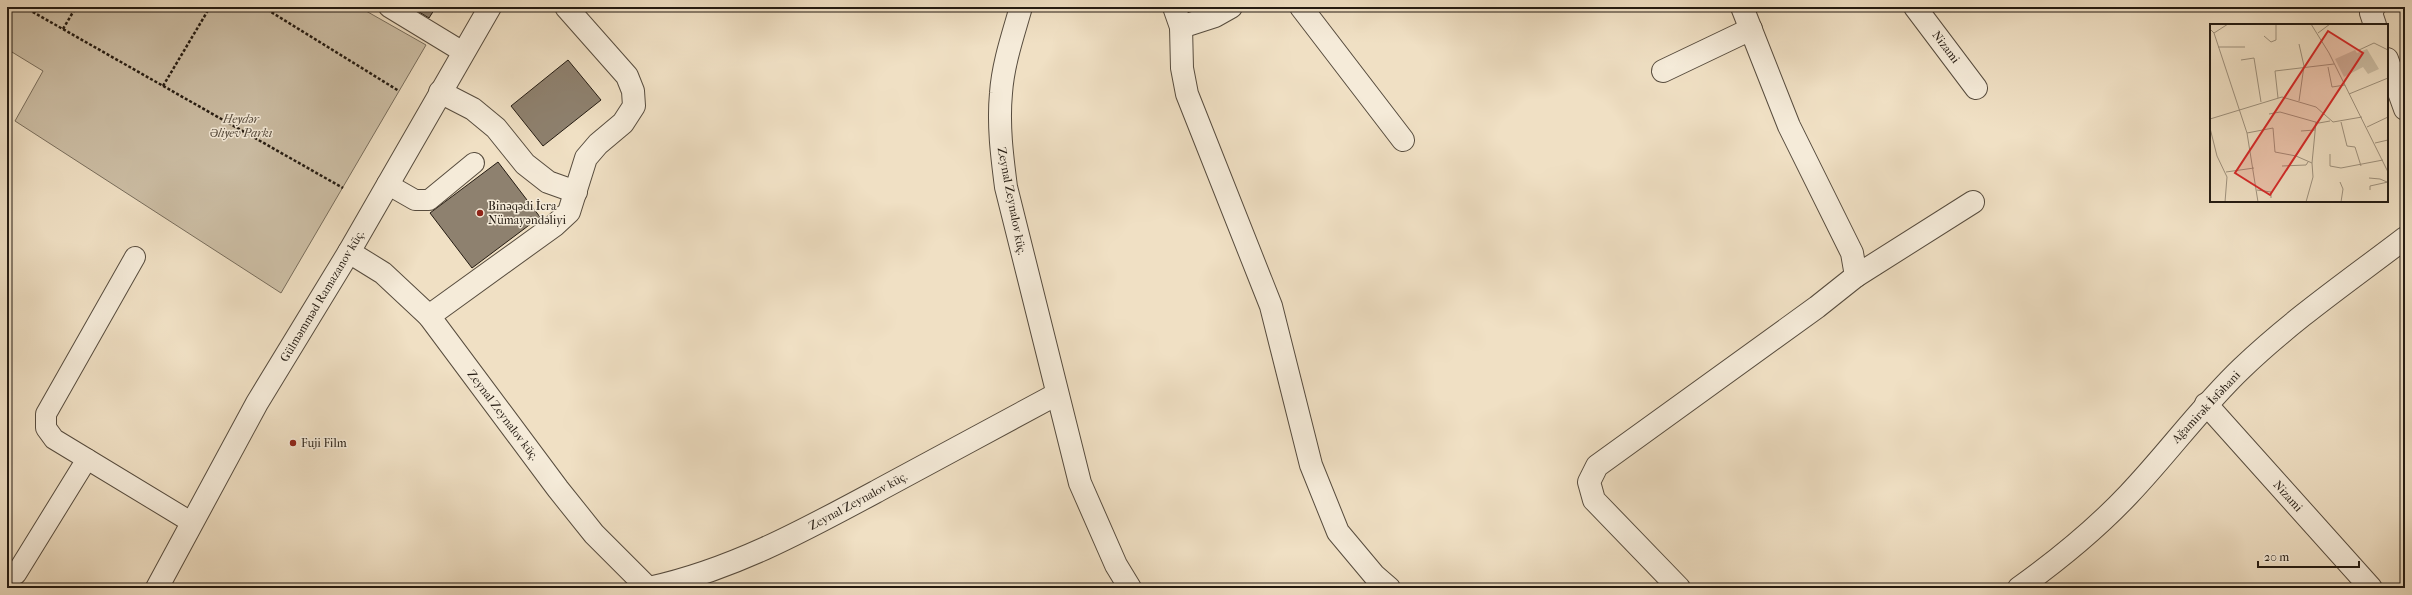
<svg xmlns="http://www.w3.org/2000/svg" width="2412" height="595" font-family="'IM FELL French Canon',serif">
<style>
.green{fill:#cdbfa6;stroke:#786d5c}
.building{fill:#8e816f;stroke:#241b12}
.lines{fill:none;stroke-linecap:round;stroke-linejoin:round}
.lane-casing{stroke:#574c3e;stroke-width:22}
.street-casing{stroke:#574c3e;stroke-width:24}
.path{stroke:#241b12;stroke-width:2.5;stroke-dasharray:3 2;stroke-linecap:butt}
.lane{stroke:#f5ebd9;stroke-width:20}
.street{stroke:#f5ebd9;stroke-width:22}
.poi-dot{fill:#8f2418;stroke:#f5ebd9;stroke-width:1.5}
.labels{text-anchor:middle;stroke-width:3;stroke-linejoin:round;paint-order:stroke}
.street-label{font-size:12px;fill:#241b12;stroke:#f5ebd9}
.park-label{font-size:12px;font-style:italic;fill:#574c3e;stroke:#f5ebd9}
.poi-label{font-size:12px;fill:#241b12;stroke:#f5ebd9;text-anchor:start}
.inset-road{fill:none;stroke:#9e917d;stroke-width:1}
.view{fill:#d62828;fill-opacity:0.15;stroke:#d62828;stroke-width:2}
.inset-edge{fill:none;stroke:#241b12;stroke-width:2}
</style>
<rect width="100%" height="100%" fill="#f0e0c4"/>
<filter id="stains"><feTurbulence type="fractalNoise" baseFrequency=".005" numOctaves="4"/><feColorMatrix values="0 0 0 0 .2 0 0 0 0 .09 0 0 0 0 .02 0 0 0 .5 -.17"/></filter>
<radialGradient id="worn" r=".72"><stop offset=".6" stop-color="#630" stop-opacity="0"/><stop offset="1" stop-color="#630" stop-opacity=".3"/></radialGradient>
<path class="green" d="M7 7H359L426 45 281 293 15 121 43 71 7 49Z"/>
<g class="building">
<path d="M411 7H436L429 18Z"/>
<path d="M568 60 601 100 543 146 511 106Z"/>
<path d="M498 162 540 217 472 268 430 213Z"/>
</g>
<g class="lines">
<defs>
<g id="lane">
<path d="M389 7 463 52"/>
<path d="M387 184 415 200H429L474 163"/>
<path d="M135 257 46 414V428L54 439 191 522"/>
<path d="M16 574 87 459"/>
</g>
<g id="street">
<path d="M1021 7C1013 35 1003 64 1001 93 998 125 1002 156 1006 187L1080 483 1116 565 1130 588"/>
<path d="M1174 7 1181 27 1182 68 1187 94 1271 306 1311 465 1338 532 1374 575 1389 588"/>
<path d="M1301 7 1403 140"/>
<path d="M1915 7 1976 88"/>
<path d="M2374 7 2371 13 2375 25"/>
<path d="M1181 27 1215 16 1231 7"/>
<path d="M2387 59 2405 109"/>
<path d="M1663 71 1751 29"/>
<path d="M440 92 473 109 496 128 525 164 548 182 576 192"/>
<path d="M349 252 383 273 429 316 558 489 594 534 648 588"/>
<path d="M1856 276 1973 202"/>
<path d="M429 316 555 225 569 212 586 158 598 144 623 123 634 106 633 91 627 76 566 7"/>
<path d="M2206 404 2371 588"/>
<path d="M157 588 257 403 349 252 490 7"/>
<path d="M649 588C732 570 805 530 879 490 938 458 998 426 1057 394"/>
<path d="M1679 588 1594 500 1589 482 1597 466 1817 307 1856 276 1852 253 1789 126 1742 7"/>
<path d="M2019 588C2058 560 2096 529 2129 494 2168 453 2201 407 2242 368 2292 320 2350 280 2405 238"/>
</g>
</defs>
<use href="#lane" class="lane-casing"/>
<use href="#street" class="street-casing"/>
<g class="path">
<path d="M24 7 343 188"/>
<path d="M263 7 399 91"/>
<path d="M63 29 76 7"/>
<path d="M163 86 210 7"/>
</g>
<use href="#lane" class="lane"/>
<use href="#street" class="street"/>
</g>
<g class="poi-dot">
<circle cx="480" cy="213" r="4"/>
<circle cx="293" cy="443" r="4"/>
</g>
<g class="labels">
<g class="street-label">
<text transform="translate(1946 47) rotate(53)" y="4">Nizami</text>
<text transform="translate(1012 201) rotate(79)" y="4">Zeynal Zeynalov küç.</text>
<text transform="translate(322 296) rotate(-59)" y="4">Gülməmməd Ramazanov küç.</text>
<text transform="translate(2206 407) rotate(-47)" y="4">Ağamirək İsfəhani</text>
<text transform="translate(503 415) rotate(53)" y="4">Zeynal Zeynalov küç.</text>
<text transform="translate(2288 496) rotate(48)" y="4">Nizami</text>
<text transform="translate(858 501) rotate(-28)" y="4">Zeynal Zeynalov küç.</text>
</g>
<g class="park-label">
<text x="241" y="123">Heydər<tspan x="241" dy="14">Əliyev Parkı</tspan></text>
</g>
<g class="poi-label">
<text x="488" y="210">Binəqədi İcra<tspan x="488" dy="14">Nümayəndəliyi</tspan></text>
<text x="301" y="447">Fuji Film</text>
</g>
</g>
<g transform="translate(2210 24)">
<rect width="178" height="178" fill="#f0e0c4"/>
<path d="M157 25 169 45 158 50 153 43 134 53 125 35 145 26 147 29Z" fill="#cdbfa6"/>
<path class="inset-road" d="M101 0 119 29 178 148M0 5 4 9 37 109 48 178M4 9 18 0M108 9 120 0M54 12 61 18 66 16V0M89 20 94 42 89 77M8 23H35M149 26 164 19 178 26M31 36 44 34 51 78M118 43 122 63 135 61M139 70 178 54M68 74 65 47 124 40M59 90 70 88 109 99 120 97M0 95 72 73 106 83 123 98 152 93M131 98 137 122 145 123 151 142M157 103 178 93M0 104 7 132 17 153 15 178M91 107 105 106M37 109 63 104 65 128 86 132 102 139M165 119 178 116M120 130V142L131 144 173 136M72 142 96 141 98 138M16 148 44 144M159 154 170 155 177 158M130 158 133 165 131 178M47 166 61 168V174M160 166V162L178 158M96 178 103 153 102 139 106 98"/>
<path class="view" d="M118 7 153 29 60 171 25 149Z"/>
<rect width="178" height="178" class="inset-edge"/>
</g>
<rect width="2412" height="595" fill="none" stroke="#f0e0c4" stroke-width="24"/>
<rect x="8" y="8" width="2396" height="579" fill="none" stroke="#241b12" stroke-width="2"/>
<rect x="12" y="12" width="2388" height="571" fill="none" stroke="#241b12"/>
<path d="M2258 561v6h101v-6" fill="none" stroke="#241b12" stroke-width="2"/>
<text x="2264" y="561" font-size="12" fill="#241b12" stroke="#f5ebd9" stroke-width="3" paint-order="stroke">20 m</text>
<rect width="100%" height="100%" filter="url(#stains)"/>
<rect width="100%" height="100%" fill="url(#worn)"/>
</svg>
